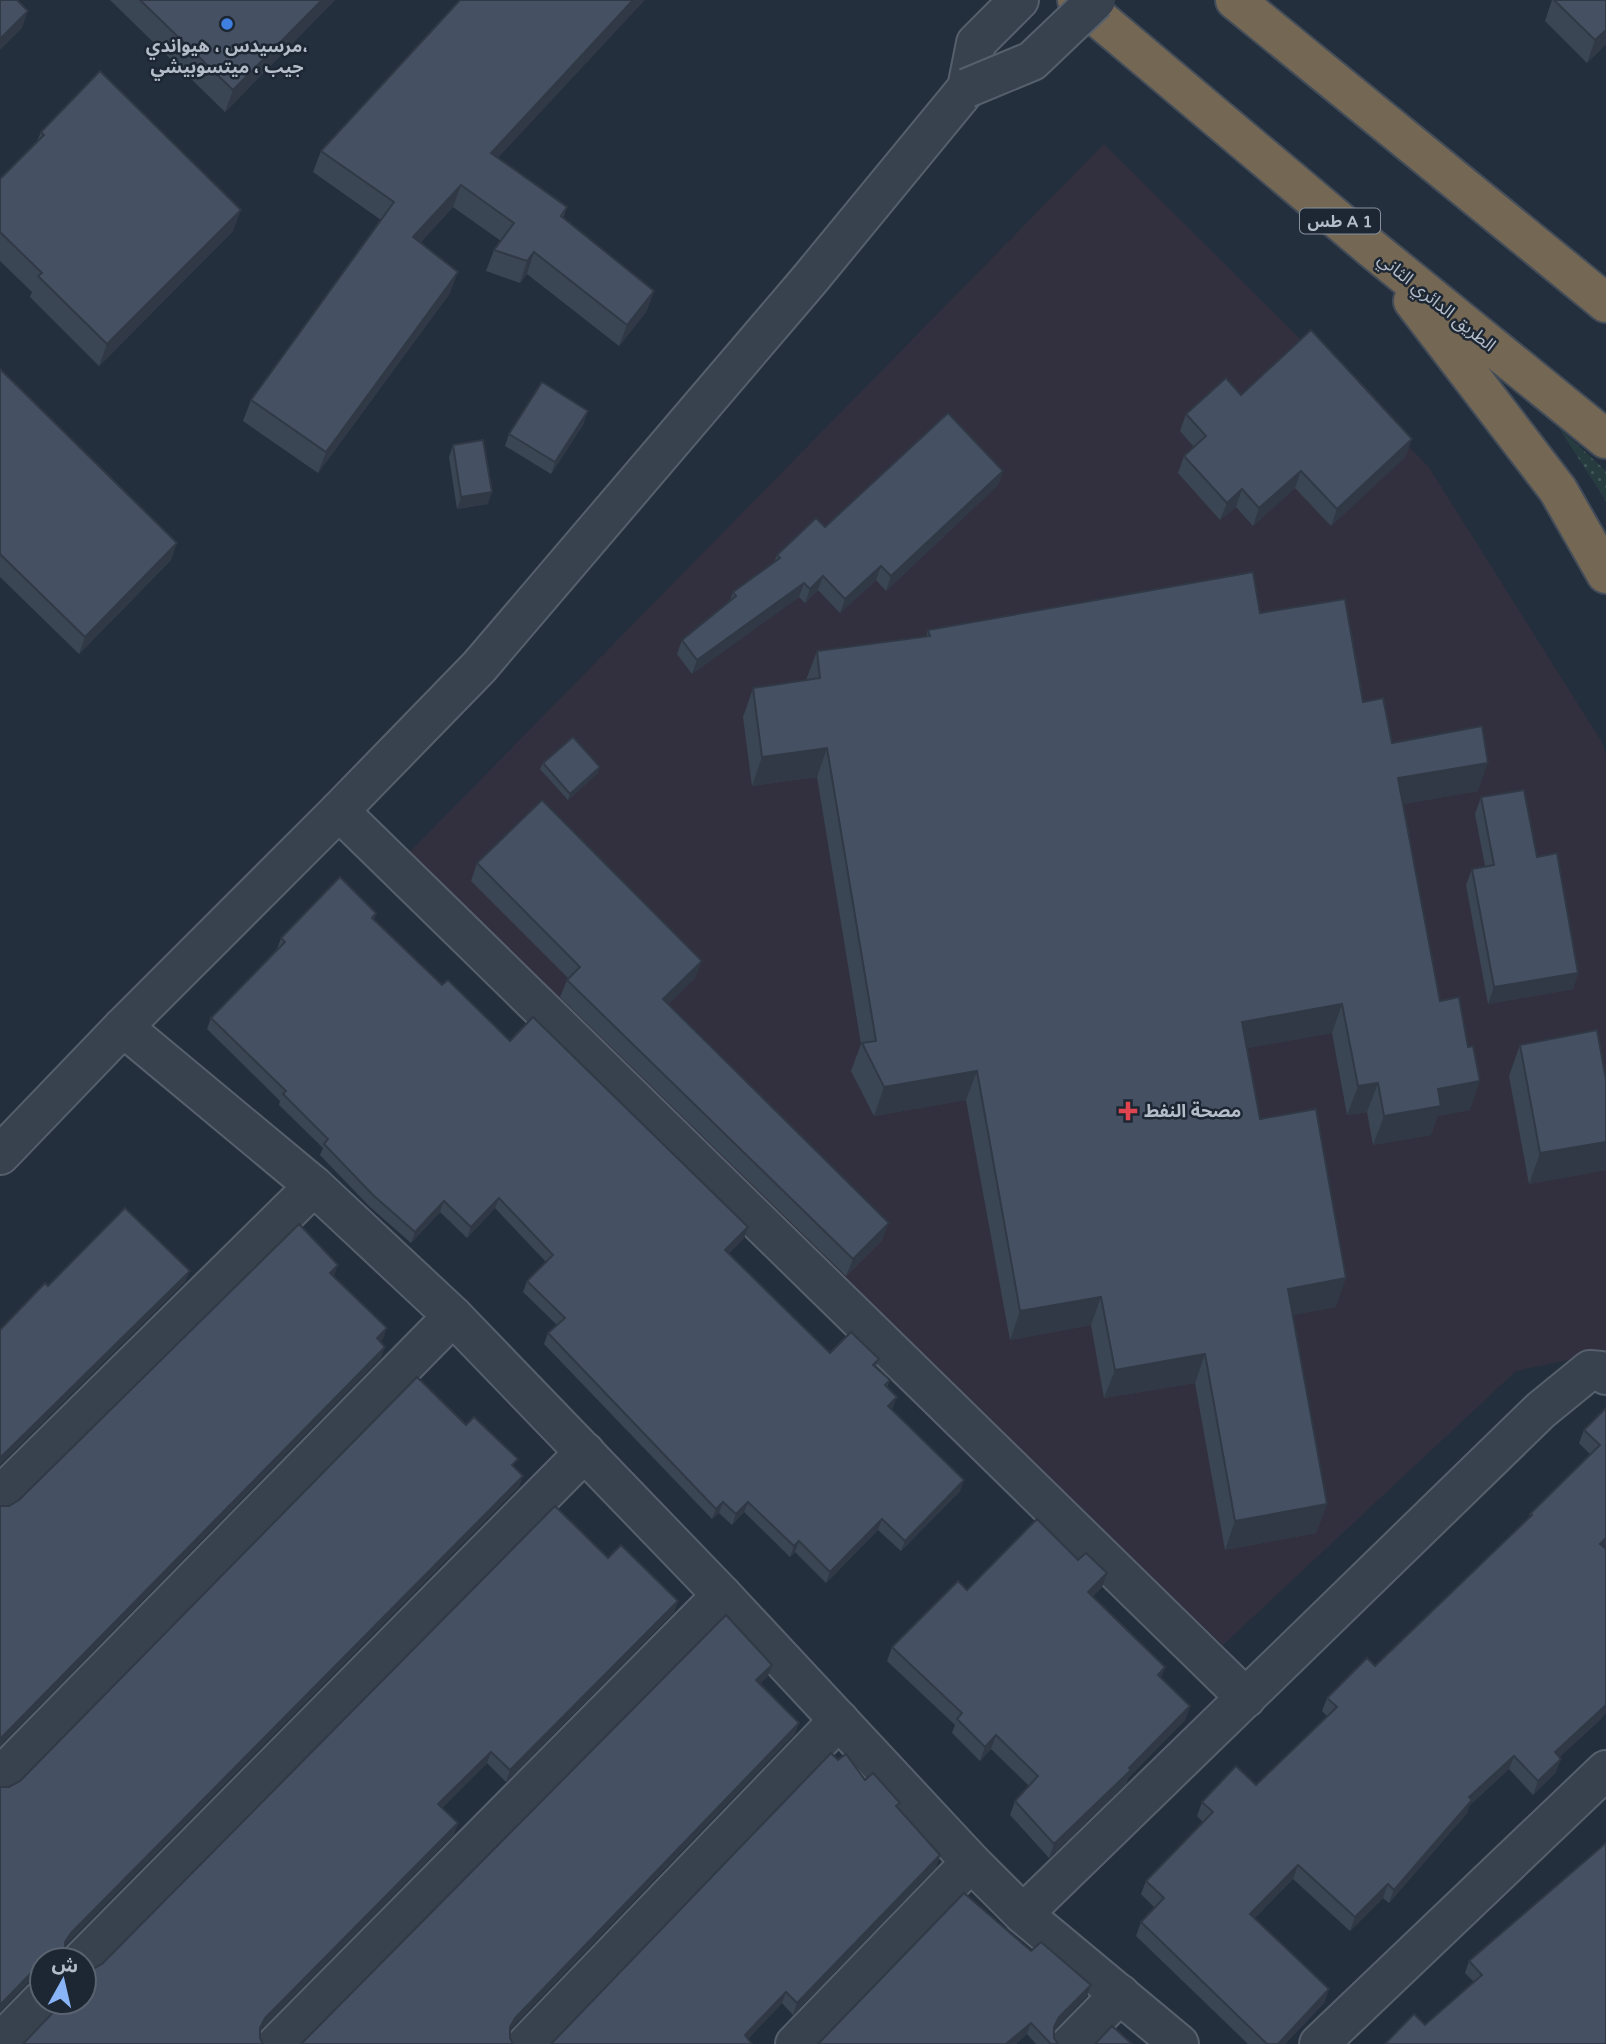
<svg xmlns="http://www.w3.org/2000/svg" width="1606" height="2044" font-family="'Varela Round','Noto Sans Arabic',sans-serif">
<style>
.medical{fill:#32303f}
.garden{fill:url(#garden-dots)}
.lines{fill:none;stroke-linecap:round;stroke-linejoin:round}
.minor-casing{stroke:#565f6c;stroke-width:42}
.highway-casing{stroke:#434c59;stroke-width:42}
.minor{stroke:#38414e;stroke-width:38}
.highway{stroke:#746855;stroke-width:38}
.minor-bridge-casing{stroke:#565f6c;stroke-width:42;stroke-linecap:butt}
.minor-bridge{stroke:#38414e;stroke-width:38}
.wall{fill:#3b4654}
.shaded-wall{fill:#303945}
.building{fill:#455162;stroke:#303945;stroke-width:2}
.shop-dot{fill:#3f7fe0;stroke:#1d2633;stroke-width:2.5}
.health-dot{fill:#e0444e;stroke:#1d2633;stroke-width:2.5}
.labels{text-anchor:middle;stroke-width:5;stroke-linejoin:round;paint-order:stroke}
.shield{fill:#1d2633;stroke:#878f9c;stroke-width:2}
.shield-label{font-size:16px;font-weight:bold;fill:#b4bcc9}
.poi-label{font-size:18px;font-weight:bold;fill:#b4bcc9;stroke:#1d2633}
.street-label{font-size:18px;fill:#b4bcc9;stroke:#1d2633}
</style>
<defs>
<pattern id="garden-dots" width="8" height="8" patternUnits="userSpaceOnUse" patternTransform="scale(1.75)"><rect width="8" height="8" fill="#263c3f"/><path d="M2 2h.1M6 6h.1" fill="none" stroke="#435659" stroke-width="1.8" stroke-linecap="round"/></pattern>
</defs>
<rect width="100%" height="100%" fill="#242f3e"/>
<path class="medical" d="M1104 144 1428 466 1603 744 1606 756V1352L1516 1371 1223 1645 392 870Z"/>
<path class="garden" d="M1559 428 1606 471V501Z"/>
<g class="lines">
<defs>
<g id="minor">
<path d="M339 811 1246 1698"/>
<path d="M123 1027 314 1186 453 1316 722 1595 971 1862 1023 1914 1179 2044"/>
<path d="M0 1155 123 1027 339 811 479 667 810 279 967 88 976 43 1019 0"/>
<path d="M0 1496 314 1186"/>
<path d="M0 1777 453 1316"/>
<path d="M1023 1914 1541 1410 1590 1370 1601 1371 1606 1375"/>
<path d="M82 1960 585 1452"/>
<path d="M0 2043 42 2000"/>
<path d="M277 2044 722 1595"/>
<path d="M527 2044 839 1720"/>
<path d="M795 2044 971 1862"/>
<path d="M1071 2044 1120 1994"/>
<path d="M1319 2044 1606 1770"/>
</g>
<g id="highway">
<path d="M1077 0 1376 252 1606 439"/>
<path d="M1235 0 1606 303"/>
<path d="M1413 301 1558 490 1606 574"/>
</g>
</defs>
<use href="#minor" class="minor-casing"/>
<use href="#highway" class="highway-casing"/>
<use href="#minor" class="minor"/>
<use href="#highway" class="highway"/>
<defs>
<path id="minor-bridge" d="M967 88 1032 61 1096 0"/>
</defs>
<use href="#minor-bridge" class="minor-bridge-casing"/>
<use href="#minor-bridge" class="minor-bridge"/>
</g>
<g class="wall">
<path d="M110 0H335L225 112Z"/>
<path d="M1552 0H1606V44L1587 63 1545 21Z"/>
<path d="M41 132 233 231 99 366 30 297 32 292 0 261V179L37 141Z"/>
<path d="M321 151 498 158 567 207 563 218 654 291 646 312 619 346 527 274 520 283 486 271 494 250 501 241 453 207 420 243 450 293 318 473 243 421 251 400 381 220 313 172Z"/>
<path d="M0 369 171 560 79 654 0 577Z"/>
<path d="M1241 395 1406 456 1331 526 1295 488 1253 526 1236 507 1220 520 1178 473 1184 456 1194 447 1180 431 1186 414Z"/>
<path d="M584 423 551 474 505 446 509 434Z"/>
<path d="M453 445 488 504 457 509 449 457Z"/>
<path d="M1003 471 998 485 886 591 876 580 840 613 818 590 805 603 799 597 692 674 677 654 682 640 730 600 733 592 774 562 777 555 825 527Z"/>
<path d="M1260 613 1363 702 1392 743 1478 791 1403 804 1440 1001 1470 1110 1437 1116 1431 1135 1373 1145 1367 1112 1347 1115 1332 1033 1247 1048 1260 1119 1336 1307 1292 1315 1327 1504 1316 1533 1225 1550 1195 1383 1104 1398 1091 1325 1010 1340 966 1100 874 1116 851 1071 861 1044 817 777 752 786 743 717 753 688 806 680 817 651 926 637 928 630Z"/>
<path d="M543 763 598 773 568 800 540 769Z"/>
<path d="M1481 797 1537 857 1578 973 1573 989 1488 1004 1466 885 1472 869 1485 866 1475 814Z"/>
<path d="M477 863 695 978 668 1004 882 1240 846 1276 560 997 568 978 471 881Z"/>
<path d="M376 913 374 919 442 985 510 1041 748 1227 744 1238 729 1253 830 1353 879 1359 876 1367 890 1380 887 1387 893 1407 891 1409 960 1491 901 1551 878 1530 826 1583 795 1552 790 1557 744 1512 732 1525 719 1513 712 1519 544 1344 548 1333 557 1325 523 1292 527 1281 546 1262 495 1208 467 1238 440 1212 411 1243 369 1206 320 1155 323 1148 279 1105 280 1101 207 1029 211 1018 277 949 281 938Z"/>
<path d="M1520 1045 1606 1170 1529 1184 1509 1076Z"/>
<path d="M1606 1408V1546L1605 1548 1601 1719 1559 1757 1556 1772 1533 1795 1509 1769 1469 1806 1467 1813 1389 1903 1383 1898 1350 1931 1293 1879 1254 1919 1329 1989 1324 2003 1285 2044H1248L1136 1936 1141 1922 1155 1908 1141 1894 1146 1881 1203 1822 1197 1816 1202 1802 1256 1785 1327 1716 1322 1711 1327 1698 1375 1666 1529 1519 1530 1514 1590 1454 1579 1443 1584 1430Z"/>
<path d="M608 1558 678 1601 674 1612 506 1782 487 1763 442 1808 458 1823 454 1834 261 2029 260 2038 62 2004 91 1970 102 1964Z"/>
<path d="M1078 1560 1107 1573 1102 1587 1092 1597 1161 1678 1190 1706 1185 1720 1128 1778 1126 1784 1049 1858 1010 1815 1015 1801 1029 1786 991 1749 980 1761 952 1733 955 1725 887 1661 892 1647Z"/>
<path d="M838 1760 900 1803 898 1808 940 1855 936 1867 793 2015 782 2003 748 2039 551 2044Z"/>
<path d="M1031 1951 1091 1985 1087 1996 1055 2029 1054 2031V2038L1058 2044H1036L1027 2034 1016 2044H818Z"/>
<path d="M1469 1961 1606 2044 1425 2025 1474 1982 1465 1973Z"/>
</g>
<g class="shaded-wall">
<path d="M322 0H335L225 112 233 90Z"/>
<path d="M633 0H645L483 174 491 153Z"/>
<path d="M28 11 22 28 0 50V39Z"/>
<path d="M1606 30V44L1587 63 1595 40Z"/>
<path d="M461 185 453 207 405 259 413 237Z"/>
<path d="M241 210 233 231 99 366 107 344Z"/>
<path d="M534 252 527 274 520 283 527 261Z"/>
<path d="M458 272 450 293 318 473 326 452Z"/>
<path d="M654 291 646 312 619 346 627 325Z"/>
<path d="M588 411 584 423 551 474 555 462Z"/>
<path d="M1412 439 1406 456 1331 526 1337 509Z"/>
<path d="M1003 471 998 485 886 591 891 576Z"/>
<path d="M1301 471 1295 488 1253 526 1259 508Z"/>
<path d="M1242 489 1236 507 1220 520 1227 503Z"/>
<path d="M492 492 488 504 457 509 461 497Z"/>
<path d="M177 543 171 560 79 654 85 637Z"/>
<path d="M881 566 876 580 840 613 845 599Z"/>
<path d="M823 576 818 590 805 603 810 589Z"/>
<path d="M804 583 799 597 692 674 697 660Z"/>
<path d="M827 748 817 777 752 786 762 757Z"/>
<path d="M1488 763 1478 791 1388 807 1398 778Z"/>
<path d="M600 767 598 773 568 800 570 794Z"/>
<path d="M702 961 695 978 657 1016 663 999Z"/>
<path d="M1578 973 1573 989 1488 1004 1494 987Z"/>
<path d="M1342 1004 1332 1033 1232 1051 1242 1022Z"/>
<path d="M977 1071 966 1100 874 1116 884 1087Z"/>
<path d="M1480 1081 1470 1110 1437 1116 1431 1135 1373 1145 1384 1116 1438 1089Z"/>
<path d="M1378 1083 1367 1112 1347 1115 1358 1086Z"/>
<path d="M1606 1142V1170L1529 1184 1540 1153Z"/>
<path d="M499 1198 495 1208 467 1238 471 1227Z"/>
<path d="M444 1201 440 1212 411 1243 415 1232Z"/>
<path d="M889 1223 882 1240 846 1276 853 1259Z"/>
<path d="M748 1227 744 1238 721 1261 725 1250Z"/>
<path d="M338 1265 334 1276 330 1273Z"/>
<path d="M190 1271 185 1282 0 1465V1458Z"/>
<path d="M1346 1278 1336 1307 1277 1318 1288 1289Z"/>
<path d="M1101 1297 1091 1325 1010 1340 1020 1311Z"/>
<path d="M387 1328 383 1339 373 1350 377 1338Z"/>
<path d="M385 1347 381 1358 0 1746V1739Z"/>
<path d="M1205 1354 1195 1383 1104 1398 1115 1370Z"/>
<path d="M897 1397 893 1407 884 1417 888 1406Z"/>
<path d="M523 1476 519 1487 66 1945 61 1954 65 1942 71 1933Z"/>
<path d="M964 1480 960 1491 901 1551 905 1541Z"/>
<path d="M723 1502 719 1513 712 1519 716 1509Z"/>
<path d="M748 1502 744 1512 732 1525 736 1514Z"/>
<path d="M1327 1504 1316 1533 1225 1550 1235 1521Z"/>
<path d="M882 1519 878 1530 826 1583 830 1572Z"/>
<path d="M1606 1538V1546L1595 1557 1600 1544Z"/>
<path d="M799 1541 795 1552 790 1557 794 1546Z"/>
<path d="M1107 1573 1102 1587 1083 1606 1088 1592Z"/>
<path d="M678 1601 674 1612 506 1782 510 1770Z"/>
<path d="M772 1665 768 1676 752 1692 756 1680Z"/>
<path d="M1165 1667 1160 1681 1158 1675Z"/>
<path d="M1606 1705V1713L1601 1719 1550 1766 1555 1752Z"/>
<path d="M1190 1706 1185 1720 1128 1778 1126 1784 1049 1858 1054 1844Z"/>
<path d="M799 1723 795 1734 511 2029 506 2038 510 2027 515 2018Z"/>
<path d="M996 1735 991 1749 980 1761 985 1747Z"/>
<path d="M491 1752 487 1763 434 1816 438 1804Z"/>
<path d="M1514 1756 1509 1769 1469 1806 1467 1813 1389 1903 1394 1890 1469 1797Z"/>
<path d="M1561 1759 1556 1772 1533 1795 1538 1781Z"/>
<path d="M458 1823 454 1834 261 2029 256 2039 265 2018Z"/>
<path d="M940 1855 936 1867 793 2015 797 2003Z"/>
<path d="M1298 1865 1293 1879 1245 1928 1250 1914Z"/>
<path d="M1388 1884 1383 1898 1350 1931 1355 1917Z"/>
<path d="M40 1968H42V1979H35L27 1984 0 2012V2005L31 1973Z"/>
<path d="M1091 1985 1087 1996 1055 2029 1050 2038 1054 2027 1059 2017Z"/>
<path d="M1329 1989 1324 2003 1285 2044H1278Z"/>
<path d="M786 1992 782 2003 743 2044 745 2035Z"/>
<path d="M1031 2023 1027 2034 1016 2044H1006Z"/>
</g>
<g class="building">
<path d="M0 0H17L28 11 0 39Z"/>
<path d="M140 0H322L233 90Z"/>
<path d="M460 0H633L491 153 567 207 561 216 654 291 627 325 534 252 527 261 494 250 514 223 461 185 413 237 458 272 326 452 251 400 394 202 321 151Z"/>
<path d="M1554 0H1606V30L1595 40Z"/>
<path d="M100 71 241 210 107 344 38 276 42 273 0 232V179L44 135 41 132Z"/>
<path d="M1311 330 1412 439 1337 509 1301 471 1259 508 1242 489 1227 503 1184 456 1206 436 1186 414 1226 378 1241 395Z"/>
<path d="M0 369 177 543 85 637 0 554Z"/>
<path d="M542 382 588 411 555 462 509 434Z"/>
<path d="M948 413 1003 471 891 576 881 566 845 599 823 576 810 589 804 583 697 660 682 640 736 596 733 592 780 558 777 555 816 518 825 527Z"/>
<path d="M483 440 492 492 461 497 453 445Z"/>
<path d="M1253 572 1260 613 1345 599 1363 702 1383 698 1392 743 1482 726 1488 763 1398 778 1440 1001 1459 997 1468 1047 1473 1046 1480 1081 1438 1089 1441 1106 1384 1116 1378 1083 1358 1086 1342 1004 1242 1022 1260 1119 1316 1109 1346 1278 1288 1289 1327 1504 1235 1521 1205 1354 1115 1370 1101 1297 1020 1311 977 1071 884 1087 862 1043 876 1041 827 748 762 757 753 688 820 678 817 651 930 636 928 630Z"/>
<path d="M573 737 600 767 570 794 543 763Z"/>
<path d="M1524 790 1537 857 1557 853 1578 973 1494 987 1472 869 1494 865 1481 797Z"/>
<path d="M542 800 702 961 663 999 889 1223 853 1259 567 980 580 967 477 863Z"/>
<path d="M340 877 376 913 372 918 442 985 448 980 510 1041 533 1017 748 1227 725 1250 830 1353 851 1332 879 1359 873 1365 890 1380 885 1385 897 1397 888 1406 964 1480 905 1541 882 1519 830 1572 799 1541 794 1546 748 1502 736 1514 723 1502 716 1509 548 1333 565 1318 527 1281 553 1255 499 1198 471 1227 444 1201 415 1232 373 1195 324 1144 328 1139 283 1094 286 1091 211 1018 285 942 281 938Z"/>
<path d="M1597 1030 1606 1080V1142L1540 1153 1520 1045Z"/>
<path d="M125 1208 190 1271 0 1458V1330L45 1283 48 1286Z"/>
<path d="M299 1224 338 1265 330 1273 387 1328 377 1338 385 1347 0 1739V1506H9L19 1500Z"/>
<path d="M417 1377 466 1425 474 1417 518 1459 512 1465 523 1476 71 1933 65 1942V1954L68 1960H42V1968H40L31 1973 0 2005V1787H9L20 1781Z"/>
<path d="M1606 1408V1538L1600 1544 1606 1549V1705L1555 1752 1561 1759 1538 1781 1514 1756 1469 1797 1472 1800 1394 1890 1388 1884 1355 1917 1298 1865 1250 1914 1329 1989 1278 2044H1267L1141 1922 1164 1898 1146 1881 1213 1812 1202 1802 1236 1766 1256 1785 1337 1707 1327 1698 1367 1658 1375 1666 1532 1515 1530 1514 1600 1445 1584 1430Z"/>
<path d="M555 1506 608 1558 621 1545 678 1601 510 1770 491 1752 438 1804 458 1823 265 2018 260 2028V2038L263 2044H23L63 2002H84V1970H91L102 1964Z"/>
<path d="M1037 1519 1078 1560 1086 1553 1107 1573 1088 1592 1165 1667 1158 1675 1190 1706 1129 1768 1131 1770 1054 1844 1015 1801 1038 1776 996 1735 985 1747 957 1719 962 1713 892 1647 958 1581 967 1590Z"/>
<path d="M726 1615 772 1665 756 1680 799 1723 515 2018 510 2027V2038L513 2044H301Z"/>
<path d="M831 1753 838 1760 846 1754 865 1780 873 1773 900 1803 896 1806 940 1855 797 2003 786 1992 745 2035 752 2044H551Z"/>
<path d="M1606 1843V2044H1385L1414 2014 1425 2025 1482 1975 1469 1961Z"/>
<path d="M964 1893 1031 1951 1041 1942 1091 1985 1059 2017 1054 2027V2038L1058 2044H1051L1031 2023 1006 2044H818Z"/>
<path d="M1112 2026 1132 2044H1095Z"/>
</g>
<circle class="shop-dot" cx="227" cy="24" r="7"/>
<path class="health-dot" d="M1124.5 1100.5h7v7h7v7h-7v7h-7v-7h-7v-7h7z"/>
<g class="labels">
<rect class="shield" x="1300" y="208.5" width="80" height="25" rx="5"/>
<g class="shield-label">
<text x="1340" y="227">طس A 1</text>
</g>
<g class="poi-label">
<text x="227" y="52">مرسيدس ، هيواندي،<tspan x="227" dy="21">جيب ، ميتسوبيشي</tspan></text>
<text x="1144" y="1117" text-anchor="start">مصحة النفط</text>
</g>
<g class="street-label">
<text transform="translate(1437 302) rotate(39)" y="6">الطريق الدائري الثاني</text>
</g>
</g>
<g transform="translate(63 1981) rotate(8)"><circle r="33" fill="#1d2633" stroke="#59626f" stroke-width="2"/>
<path d="M0-5L12 26L0 18L-12 26Z" fill="#8ab4f8"/>
<text y="-10" font-size="19" font-weight="bold" text-anchor="middle" fill="#b4bcc9">ش</text>
</g>
</svg>
